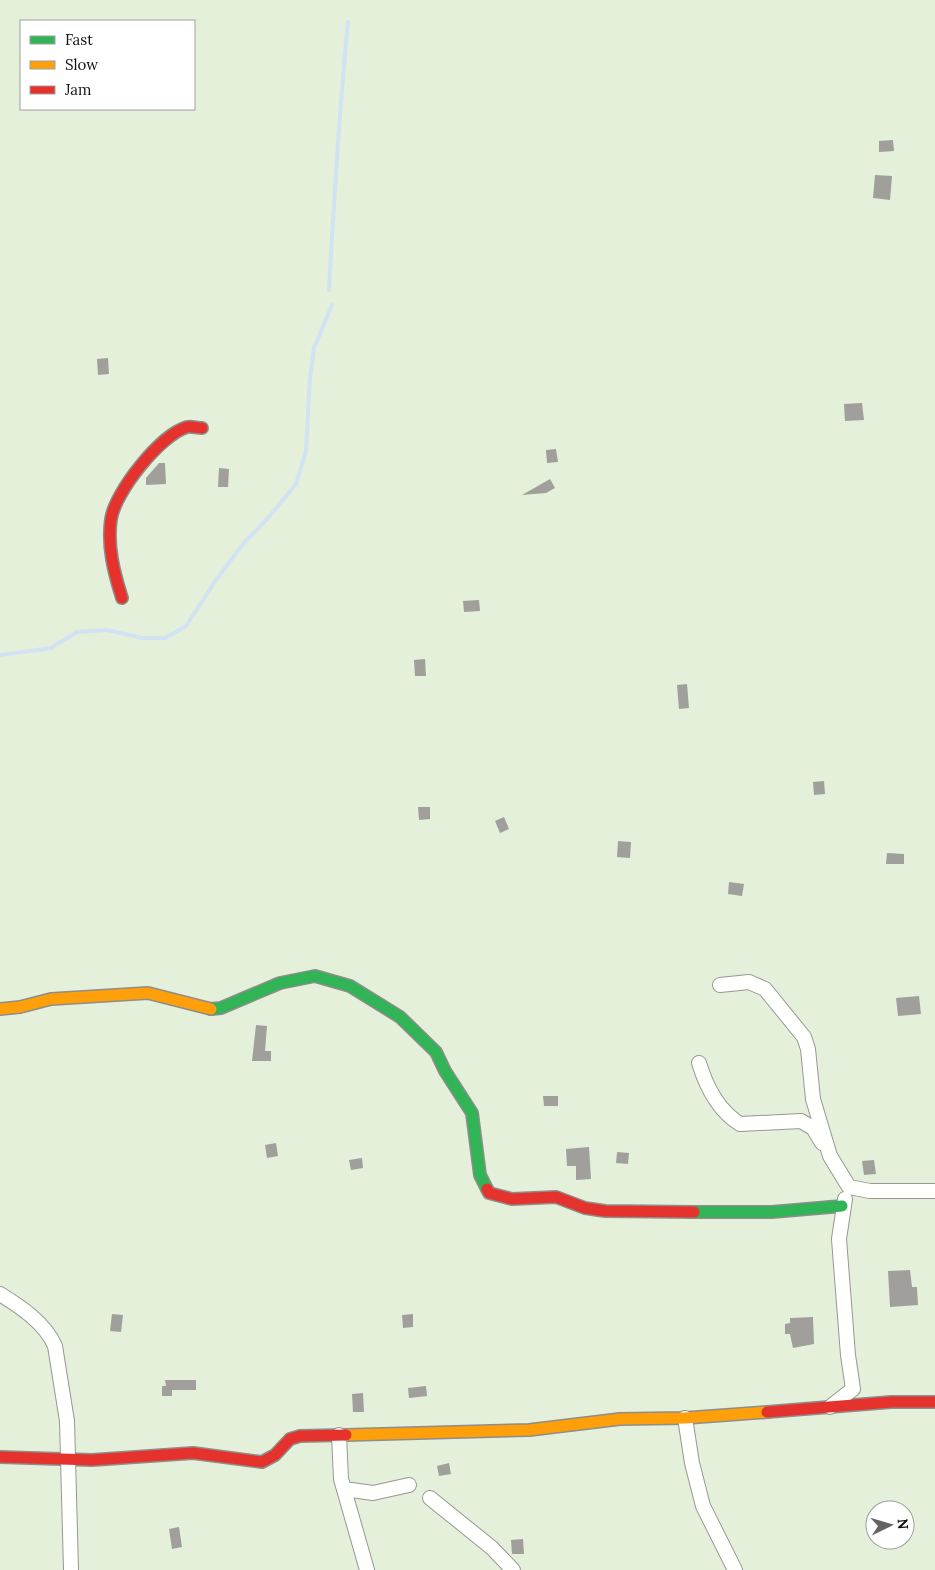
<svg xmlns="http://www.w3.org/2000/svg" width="935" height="1570" font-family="Lora,serif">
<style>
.green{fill:#e4f0da;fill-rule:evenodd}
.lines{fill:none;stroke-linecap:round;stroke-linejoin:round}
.stream{stroke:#d1e2f2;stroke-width:4}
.building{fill:#a09f9c}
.street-casing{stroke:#979795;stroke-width:16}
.fast-casing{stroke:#8d8d8c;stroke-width:14}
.slow-casing{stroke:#8d8d8c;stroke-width:14}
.jam-casing{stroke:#8d8d8c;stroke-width:14}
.street{stroke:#fffffe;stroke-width:14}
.fast{stroke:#30b455;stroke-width:11}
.slow{stroke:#ff9f0a;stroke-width:11}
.jam{stroke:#e5322d;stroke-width:11}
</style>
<rect width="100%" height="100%" fill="#fcfcf8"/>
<path class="green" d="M0 0H935V1570H0ZM21 21H194V109H21ZM875 1510H905V1540H875Z"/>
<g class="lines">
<g class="stream">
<path d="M329 290C334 200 339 111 348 22"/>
<path d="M0 655 51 648 77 632 107 630 142 638H165L186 626 216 580 243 544 268 518 296 484 306 451 310 378 314 348 332 305"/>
</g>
</g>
<g class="building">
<path d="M893 140 894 151 879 152V141Z"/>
<path d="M875 175 892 176 890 200 873 198Z"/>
<path d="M108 358 109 374 98 375 97 359Z"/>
<path d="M862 403 864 420 845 421 844 404Z"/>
<path d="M556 449 558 462 547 463 546 450Z"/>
<path d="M159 463H165L166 484 146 485V478Z"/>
<path d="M219 468 229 469 228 487H218Z"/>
<path d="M550 479 555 488 546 493 522 495Z"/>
<path d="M479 600 480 611 464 612 463 601Z"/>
<path d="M425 659 426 676H415L414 660Z"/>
<path d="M687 684 689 708 679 709 677 685Z"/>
<path d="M824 781 825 794 814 795 813 782Z"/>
<path d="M418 807H430V819L419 820Z"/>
<path d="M504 817 509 829 500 833 495 821Z"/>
<path d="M618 841 631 842 630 858 617 857Z"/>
<path d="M887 853 904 854V864H886Z"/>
<path d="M729 882 744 884 742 896 728 894Z"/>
<path d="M919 996 921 1014 898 1016 896 998Z"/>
<path d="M256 1025 267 1026 265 1051H271V1061H252Z"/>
<path d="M543 1096H558V1106H544Z"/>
<path d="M276 1143 278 1156 267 1158 265 1145Z"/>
<path d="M589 1147 591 1179 576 1180V1166H567L566 1149Z"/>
<path d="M617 1152 629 1153 628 1164 616 1163Z"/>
<path d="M362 1158 363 1168 351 1170 349 1160Z"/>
<path d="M874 1160 876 1174 864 1175 862 1161Z"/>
<path d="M910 1270 912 1287H917L918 1305 890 1307 888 1271Z"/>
<path d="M112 1314 123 1315 121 1332 110 1331Z"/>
<path d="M413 1314V1327L403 1328 402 1315Z"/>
<path d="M813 1317 814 1344 793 1348 790 1334H785V1324L790 1323V1318Z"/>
<path d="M165 1380H196V1390H172V1396H162V1386H166Z"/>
<path d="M426 1386 427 1396 409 1398 408 1388Z"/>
<path d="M363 1393 364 1412H353L352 1394Z"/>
<path d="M449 1463 451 1474 439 1476 437 1466Z"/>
<path d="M179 1527 182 1547 172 1549 169 1529Z"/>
<path d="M523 1539 524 1554H512L511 1540Z"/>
</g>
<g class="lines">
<defs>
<g id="street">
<path d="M720 985 749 982 765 989 804 1037 808 1049 813 1099 830 1156 849 1187 870 1191H935"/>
<path d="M699 1063C706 1086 719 1111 740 1124L801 1121 813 1128 822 1143"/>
<path d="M0 1294C21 1307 45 1323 55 1346L67 1421 71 1570"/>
<path d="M830 1407 853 1389 848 1355 839 1239 845 1199"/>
<path d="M685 1418 692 1463 703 1506 735 1570"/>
<path d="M339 1435 341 1479 367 1570"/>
<path d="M344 1489 373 1493 409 1485"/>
<path d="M430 1498 492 1548 513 1570"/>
</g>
<g id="fast">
<path d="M211 1009 221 1008 280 983 315 976 350 986 400 1017 436 1052 445 1071 472 1113 480 1175 487 1189"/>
<path d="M694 1212H772L842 1206"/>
</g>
<g id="slow">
<path d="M0 1009 20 1007 51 999 148 993 211 1009"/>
<path d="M346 1435 529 1430 620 1419 685 1418 767 1412"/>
</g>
<g id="jam">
<path d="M122 598C114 573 107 546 111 519 115 492 160 435 187 427 191 426 197 428 202 428"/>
<path d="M487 1189 489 1193 512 1199 556 1197 585 1208 605 1211 694 1212"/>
<path d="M767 1412 891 1402H935"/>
<path d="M0 1457 92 1460 193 1453 262 1462 275 1455 290 1439 300 1436 346 1435"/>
</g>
</defs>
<use href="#street" class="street-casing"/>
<use href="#fast" class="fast-casing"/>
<use href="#slow" class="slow-casing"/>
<use href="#jam" class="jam-casing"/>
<use href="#street" class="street"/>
<use href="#fast" class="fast"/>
<use href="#slow" class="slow"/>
<use href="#jam" class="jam"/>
</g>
<rect x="20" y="20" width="175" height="90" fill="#ffffff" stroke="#a0a0a0"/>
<rect x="30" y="36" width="25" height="8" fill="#30b455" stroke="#a0a0a0"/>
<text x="65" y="45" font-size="15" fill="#111111">Fast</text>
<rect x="30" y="61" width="25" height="8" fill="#ff9f0a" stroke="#a0a0a0"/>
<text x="65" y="70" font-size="15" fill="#111111">Slow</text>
<rect x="30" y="86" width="25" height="8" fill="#e5322d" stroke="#a0a0a0"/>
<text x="65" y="95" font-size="15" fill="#111111">Jam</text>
<g transform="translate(890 1525) rotate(85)"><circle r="24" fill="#ffffff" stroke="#a0a0a0"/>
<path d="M0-4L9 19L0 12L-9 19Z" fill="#636362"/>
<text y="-8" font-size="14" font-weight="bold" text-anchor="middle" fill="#111111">N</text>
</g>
</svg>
